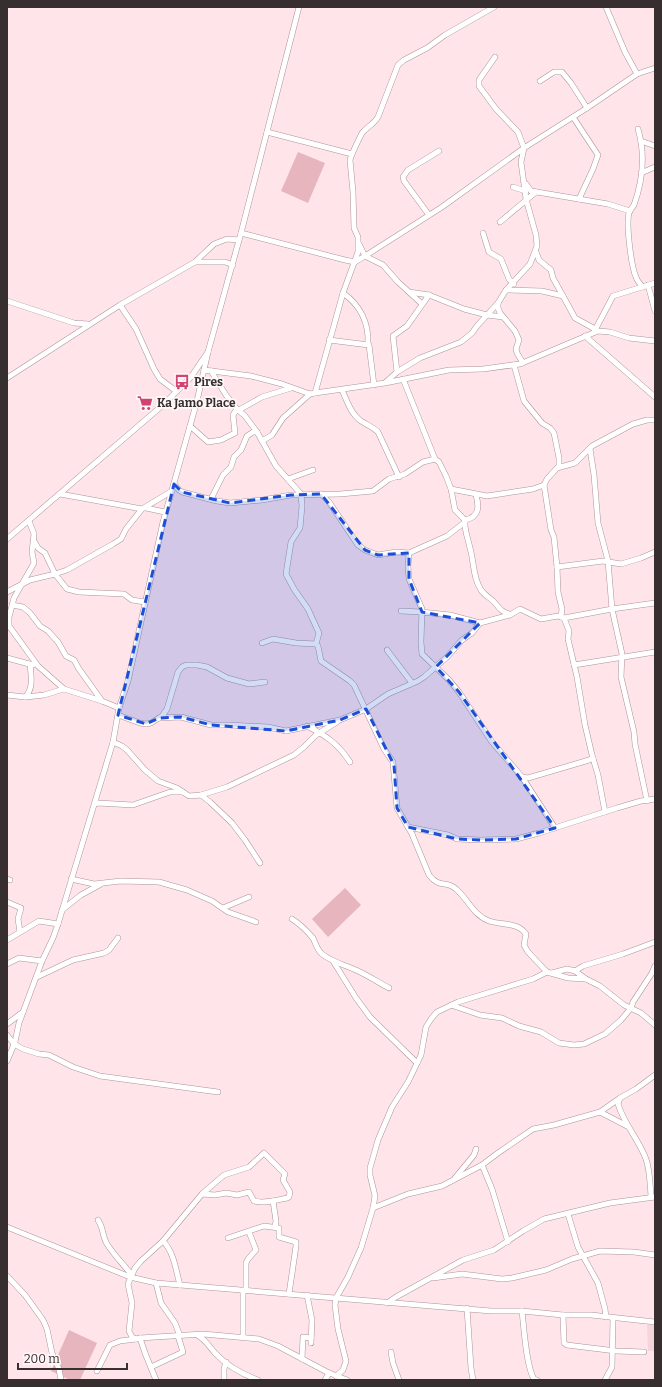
<svg xmlns="http://www.w3.org/2000/svg" width="662" height="1387" font-family="Bitter,serif">
<style>
.built{fill:#f6d4db}
.green{fill:#e6b5be}
.lines{fill:none;stroke-linecap:round;stroke-linejoin:round}
.minor-casing{stroke:#ac9499;stroke-width:6}
.minor{stroke:#fff;stroke-width:5}
.marked{fill:#1d4ed8;fill-opacity:0.2;stroke:#1d4ed8;stroke-width:3;stroke-dasharray:8 5;stroke-linejoin:round}
.labels{text-anchor:middle;stroke-width:3.5;stroke-linejoin:round;paint-order:stroke}
.poi-label{font-size:12px;font-weight:bold;fill:#372e2f;stroke:#fef8f9;text-anchor:start}
</style>
<rect width="100%" height="100%" fill="#ffe5ea"/>
<path class="built" d="M647 1325H655V1351H648Z"/>
<g class="green">
<path d="M298 152 325 163 308 203 281 191Z"/>
<path d="M345 888 361 905 328 937 312 919Z"/>
<path d="M69 1330 97 1343 80 1380H70L51 1371Z"/>
</g>
<g class="lines">
<defs>
<g id="minor">
<path d="M495 57 479 80V86L496 109 518 132 524 148 521 162 526 199 536 235 537 246 530 264 506 290 498 303V308L500 313 515 331 519 340 516 349 517 353 523 363"/>
<path d="M637 74 655 68"/>
<path d="M540 81 554 72H562L571 83 587 108"/>
<path d="M573 117 598 155 593 169 579 199"/>
<path d="M638 129C645 153 643 180 634 205 632 208 630 210 629 213 626 224 631 266 636 277 637 281 640 284 643 287"/>
<path d="M267 132 352 154"/>
<path d="M641 141 655 146"/>
<path d="M641 173 655 167"/>
<path d="M526 184 531 191 608 204 630 211"/>
<path d="M513 187 526 191"/>
<path d="M429 215 404 181 403 177 408 170 439 151"/>
<path d="M500 222 536 192"/>
<path d="M241 233 345 260 355 262 365 256 442 207 524 148 587 108 637 74 625 52 606 7"/>
<path d="M483 233 489 252 501 259 509 279 514 284"/>
<path d="M359 244 365 256 383 265 398 282 409 292 429 295 464 309 487 315 503 317"/>
<path d="M536 252 539 260 551 270 553 278 563 296"/>
<path d="M196 262H225L233 265"/>
<path d="M648 285 655 311"/>
<path d="M506 290 542 291 563 296 575 318 595 329"/>
<path d="M409 292 422 304"/>
<path d="M343 293C360 305 369 323 368 344"/>
<path d="M7 301 74 323 88 324"/>
<path d="M120 305 136 329 154 369 160 379 176 391"/>
<path d="M594 332 613 296 655 283"/>
<path d="M585 336 655 397"/>
<path d="M329 340 369 345 374 385"/>
<path d="M514 365 524 401 542 423 550 428 554 433 559 458V466"/>
<path d="M204 370 251 376 282 384 310 394 315 393 385 383 449 370 483 369 520 364 598 331 610 332 629 338 655 341"/>
<path d="M211 371 226 395 237 409 245 416 257 432 276 466 301 494 302 506 300 528 291 542 286 574 294 589 308 609 319 633 316 644"/>
<path d="M397 372 420 358 461 342 472 333 477 326 498 303"/>
<path d="M7 378 120 305 195 262 214 244 227 239 239 240"/>
<path d="M403 379 435 459 439 462 446 476 451 489 455 510 465 520C464 530 468 538 470 548 474 562 473 578 481 590 485 596 491 598 495 603 500 609 502 612 509 614"/>
<path d="M386 382 397 372 393 336 407 326 429 295"/>
<path d="M342 390C347 401 351 414 361 421 367 425 373 427 378 432L399 477"/>
<path d="M315 393 343 293 358 252V237L354 228 353 192 350 160C351 156 360 137 362 133 367 127 374 124 378 117L398 65 404 60 427 48 445 35 494 7"/>
<path d="M239 410 262 397 291 388"/>
<path d="M190 426 208 442 221 440 235 433 233 415 237 409"/>
<path d="M262 441 272 435 283 418 310 394"/>
<path d="M590 449 594 475 598 523 608 561 612 609 622 654 621 677 634 732 635 744 647 801"/>
<path d="M288 479 313 470"/>
<path d="M174 484 179 490 182 492 217 501 230 503 262 500 291 495 340 494 373 491 389 479 405 474 423 462 435 459"/>
<path d="M544 485 551 530 554 537 557 567"/>
<path d="M451 489 487 496 533 489 544 485 547 479 557 468 575 463 592 446 633 424 647 420H655"/>
<path d="M60 494 142 509"/>
<path d="M321 494 329 502 358 545 365 550 378 555 396 552 409 553 447 536 465 522"/>
<path d="M211 499 223 475 231 467 234 457 241 450 247 436 253 432H257"/>
<path d="M146 508 165 512"/>
<path d="M465 520C480 517 479 506 476 495"/>
<path d="M29 521 34 534 32 552 34 563 14 598 9 617V626L38 666 64 689 102 701 119 708"/>
<path d="M7 539 164 404 191 377 208 352 241 233 299 7"/>
<path d="M34 541 38 548 45 553 55 574 67 589 79 592 124 594 132 600 145 602"/>
<path d="M409 553 408 567 409 579 422 609 421 642 422 654 449 680 459 692 492 742 522 777 528 778 589 760 593 758"/>
<path d="M7 592 30 580 55 574 67 570 113 544 121 539 126 529 142 509 172 491"/>
<path d="M12 605 23 607 30 613 40 626 48 631 58 642 66 656 74 660 79 669 102 701"/>
<path d="M401 611 421 612 450 615 480 623"/>
<path d="M561 617 562 609 558 592 557 567 603 561 621 564 641 558 655 552"/>
<path d="M564 618 612 609 655 603"/>
<path d="M262 643 273 639 296 643 316 644 318 646 321 661 350 681 354 685 384 749 393 762 397 808 412 834 429 875C440 889 446 880 456 889 468 899 473 915 489 921 501 925 518 922 526 934L524 945 528 952 547 972 568 978 586 979"/>
<path d="M387 650 412 683"/>
<path d="M7 658 33 665"/>
<path d="M574 665 655 652"/>
<path d="M7 695 25 697C34 689 31 675 30 664"/>
<path d="M26 697 44 695 64 689"/>
<path d="M118 715 140 723 146 724 151 723 162 716 167 709 178 672 182 667 186 665H197L207 667 227 678 249 684 265 682"/>
<path d="M159 718 181 717 211 725H229L268 727 286 731 340 720 366 709 388 694 418 681 424 677 447 657 462 640 472 633 480 623 510 615 520 609 541 619 558 616 564 618 569 631 568 639 577 677 585 725 592 755 598 775 605 812"/>
<path d="M307 726C327 736 338 744 350 762"/>
<path d="M113 742 122 746 127 750 145 770 158 781 177 788 189 796 201 795 210 802 232 823 245 840 260 863"/>
<path d="M522 777 555 828"/>
<path d="M201 795 227 787 294 755 304 747 316 735 337 722"/>
<path d="M95 804 98 803 133 805 170 792H183"/>
<path d="M408 827 448 835 457 839 481 840 516 839 539 833 617 808 641 801 655 799"/>
<path d="M7 879 10 880"/>
<path d="M71 879 94 884 121 881 159 882 187 890 212 901 228 912 256 922"/>
<path d="M7 902 21 908 18 919 20 932"/>
<path d="M223 908 249 897"/>
<path d="M62 910 81 895 101 884"/>
<path d="M292 919C300 924 307 931 313 938 316 944 317 950 322 954 332 962 345 965 356 970 367 975 378 982 389 988"/>
<path d="M7 940 39 921 58 924"/>
<path d="M333 961 356 998 370 1017 417 1063"/>
<path d="M7 964 19 958 42 961"/>
<path d="M575 971 583 966 623 954 655 942"/>
<path d="M552 973 567 969 575 971 586 979 600 986 624 1005 641 1013 655 1025"/>
<path d="M37 977 73 960 104 953 109 950 118 938"/>
<path d="M451 1005 480 1015 502 1018 519 1026 541 1032 559 1043 574 1045 584 1044 605 1034 621 1020 631 1008 633 1002 652 973 655 966"/>
<path d="M7 1024 23 1012"/>
<path d="M7 1035 14 1044 23 1049 39 1054 49 1055 73 1067 100 1076 218 1092"/>
<path d="M7 1061 15 1042 19 1023 42 961 53 938 58 924 113 742 119 708 128 681 163 522 197 401 208 352"/>
<path d="M600 1112 627 1126"/>
<path d="M482 1165 492 1189 508 1242"/>
<path d="M455 1178 474 1155 476 1149"/>
<path d="M651 1196C650 1184 650 1171 646 1159 639 1140 624 1124 618 1104L620 1098 636 1089 655 1075"/>
<path d="M273 1201 276 1221 275 1227"/>
<path d="M373 1208 408 1194 442 1186 482 1165 498 1153 533 1129 554 1125 600 1112 620 1098"/>
<path d="M568 1214 578 1247 598 1283 605 1309 606 1317"/>
<path d="M98 1220C104 1229 102 1236 107 1244 114 1255 123 1264 131 1274"/>
<path d="M7 1227 130 1277 156 1283 491 1311H522L563 1315H591L655 1322"/>
<path d="M228 1238 264 1226 279 1228V1237L296 1242V1246L289 1294"/>
<path d="M163 1241C174 1252 176 1271 180 1285"/>
<path d="M7 1276 25 1295 43 1320 47 1329 52 1353 59 1369 61 1380"/>
<path d="M433 1278 462 1274 502 1279 512 1278 546 1270 572 1259 600 1251 634 1252 655 1255"/>
<path d="M156 1283 161 1303 175 1323 180 1336"/>
<path d="M243 1291V1337"/>
<path d="M246 1291V1263L248 1259 256 1250 249 1232"/>
<path d="M307 1295 312 1320 311 1343"/>
<path d="M387 1303 396 1297 463 1260 494 1250 523 1231 544 1219 610 1203 655 1197"/>
<path d="M467 1308 471 1368 473 1380"/>
<path d="M522 1311C524 1328 526 1366 534 1379L537 1380"/>
<path d="M563 1315 564 1343 567 1345 616 1351 644 1352"/>
<path d="M197 1335C205 1339 209 1346 215 1353 226 1365 242 1374 258 1380"/>
<path d="M140 1338 203 1334 259 1339 278 1346 327 1372 347 1380"/>
<path d="M391 1352 393 1363 399 1380"/>
<path d="M302 1359 303 1337 311 1338"/>
<path d="M151 1367 183 1352 178 1336"/>
<path d="M97 1371 110 1345 120 1341 136 1339"/>
<path d="M336 1376 343 1370 346 1361 338 1329 335 1305 336 1298 348 1277 361 1248 373 1208 375 1196 370 1175V1168L378 1140 392 1107 408 1082 421 1055 426 1027 431 1019 437 1012 458 1002 533 979 547 972"/>
<path d="M156 1380 145 1353 140 1338 136 1339 132 1337 129 1331 132 1303 128 1284 135 1268 141 1261 163 1241 202 1194 224 1175 249 1167 264 1153 285 1174 283 1180 290 1192 289 1197 287 1198C277 1200 264 1204 254 1201L249 1192 237 1195 226 1193 215 1195 202 1194"/>
<path d="M224 1380V1369L226 1362"/>
<path d="M325 1380 329 1373"/>
<path d="M605 1380 612 1367 613 1318"/>
</g>
</defs>
<use href="#minor" class="minor-casing"/>
<use href="#minor" class="minor"/>
</g>
<path class="marked" d="M174 484 182 492 230 503 291 495 321 494 365 550 378 555 409 553V579L422 612 480 623 436 667 459 692 555 828 516 839 481 840 457 839 408 827 397 808 394 765 366 709 340 720 286 731 211 725 181 717 159 718 146 724 118 715Z"/>
<defs>
<symbol id="bus-bare" viewBox="-9 -9 18 18"><path d="M-5-6H5V4H4V6H2V4H-2V6H-4V4H-5ZM-3.5-4V0h7V-4ZM-3.5 1.2v1.5H-2V1.2ZM2 1.2v1.5H3.5V1.2Z" fill="#d14471" stroke="#fef8f9" stroke-width="2.5" paint-order="stroke"/></symbol>
<symbol id="supermarket-bare" viewBox="-9 -9 18 18"><path d="M-6-5.5h2.5l.6 2H6L4.5 2H-2.5L-4.4-4H-6ZM-1.5 3.2a1.3 1.3 0 1 0 .1 0ZM3 3.2a1.3 1.3 0 1 0 .1 0Z" fill="#d14471" stroke="#fef8f9" stroke-width="2.5" paint-order="stroke"/></symbol>
</defs>
<g fill-rule="evenodd">
<use href="#bus-bare" x="171" y="371" width="22" height="22"/>
<use href="#supermarket-bare" x="134" y="392" width="22" height="22"/>
</g>
<g class="labels">
<g class="poi-label">
<text x="194" y="386">Pires</text>
<text x="157" y="407">Ka Jamo Place</text>
</g>
</g>
<rect width="662" height="1387" fill="none" stroke="#372e2f" stroke-width="16"/>
<path d="M18 1363v6h109v-6" fill="none" stroke="#372e2f" stroke-width="2"/>
<text x="24" y="1363" font-size="12" fill="#372e2f" stroke="#fef8f9" stroke-width="3" paint-order="stroke">200 m</text>
</svg>
